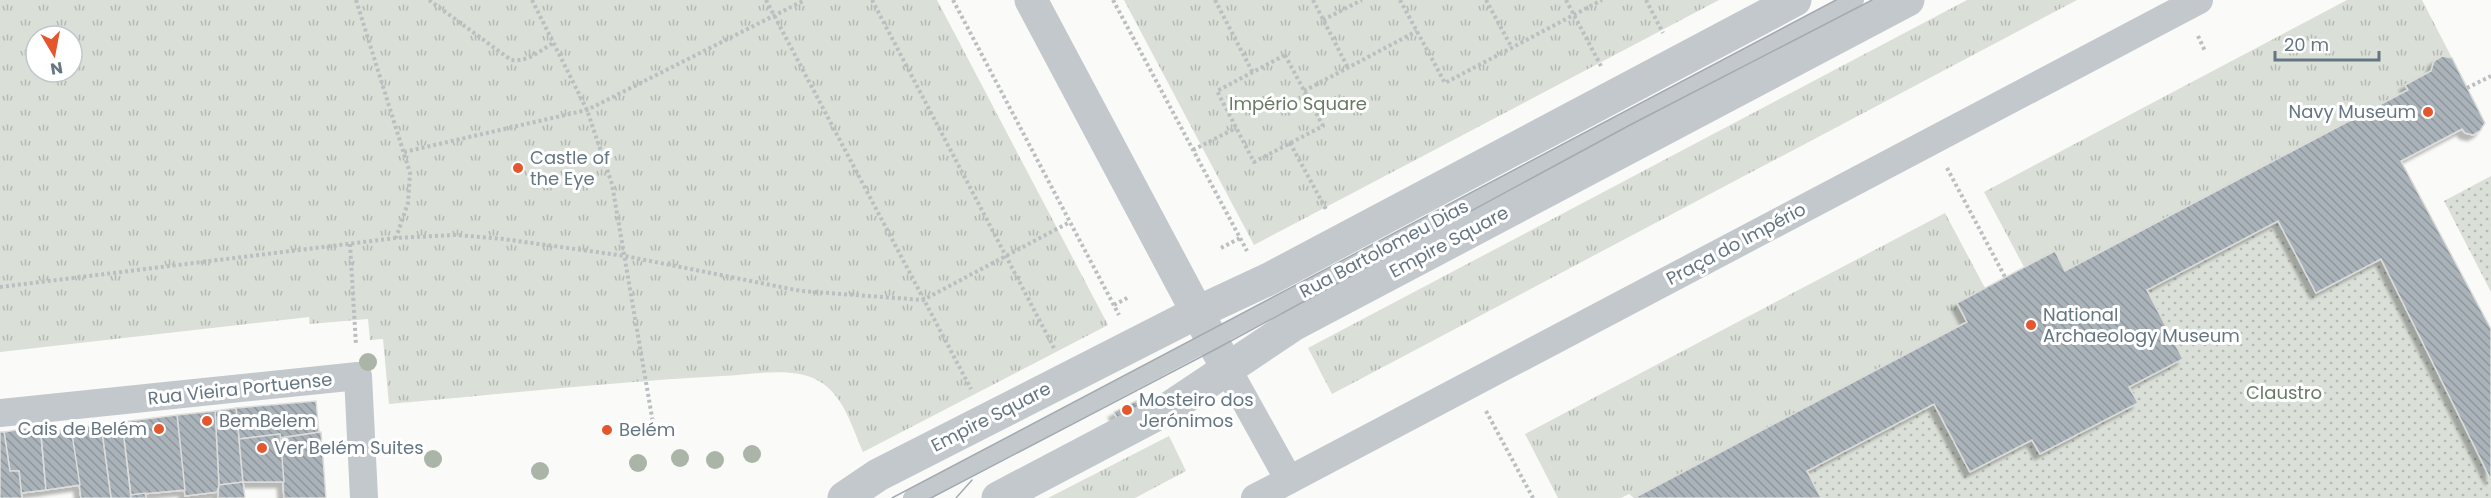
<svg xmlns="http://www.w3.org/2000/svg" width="2491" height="498" font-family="Poppins,sans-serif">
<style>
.grass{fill:url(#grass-tufts);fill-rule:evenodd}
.garden{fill:url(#garden-dots)}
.building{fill:url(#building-back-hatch);stroke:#dcdcda;stroke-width:1.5;filter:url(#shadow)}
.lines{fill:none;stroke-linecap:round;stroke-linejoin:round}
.path{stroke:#bbbfc2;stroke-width:4;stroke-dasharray:3 3;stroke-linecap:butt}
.service{stroke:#c3c8cc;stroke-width:18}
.pedestrian{stroke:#c3c8cc;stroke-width:28}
.minor{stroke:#c3c8cc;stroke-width:33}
.tertiary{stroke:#c3c8cc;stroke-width:33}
.tram{stroke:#a2aab0;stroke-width:1.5}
.tree{fill:#aab4a7}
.poi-dot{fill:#e4572e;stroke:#fff;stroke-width:2}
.labels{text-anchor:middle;stroke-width:6;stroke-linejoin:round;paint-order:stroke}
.park-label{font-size:18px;fill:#687a64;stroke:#fff}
.poi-label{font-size:18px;fill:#657683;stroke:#fff;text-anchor:start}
.street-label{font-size:18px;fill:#657683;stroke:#fff}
</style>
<defs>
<pattern id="grass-tufts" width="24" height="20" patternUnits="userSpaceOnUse" patternTransform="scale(1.5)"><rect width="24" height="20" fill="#dadfd7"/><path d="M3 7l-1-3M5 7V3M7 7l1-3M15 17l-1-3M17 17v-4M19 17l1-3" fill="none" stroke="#b4b9b4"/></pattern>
<pattern id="garden-dots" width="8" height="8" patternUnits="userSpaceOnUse" patternTransform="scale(1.5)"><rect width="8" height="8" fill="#dadfd7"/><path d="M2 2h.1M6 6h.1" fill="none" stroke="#b4b9b4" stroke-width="1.8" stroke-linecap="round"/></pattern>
<pattern id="building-back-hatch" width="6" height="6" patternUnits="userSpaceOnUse" patternTransform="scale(1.5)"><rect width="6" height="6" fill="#aab3b9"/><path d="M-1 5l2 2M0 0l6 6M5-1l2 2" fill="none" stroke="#8e969c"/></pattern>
<filter id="shadow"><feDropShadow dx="-5.5" dy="5.5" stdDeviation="1.5" flood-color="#0004"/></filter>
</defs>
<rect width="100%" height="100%" fill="#fafaf8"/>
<g class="grass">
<path d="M0 0H937L1108 325 863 452C851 425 843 391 813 378 787 367 750 375 722 376 611 382 500 394 389 404L383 339 370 340 368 319 310 324 309 317 0 352ZM36 36H72V72H36Z"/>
<path d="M1124 0H1719L1254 245Z"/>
<path d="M1967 0H2077L1332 394 1308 348Z"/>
<path d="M2347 0H2422L2452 58 2442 56 2434 61 2431 71 2406 85 2408 90 2065 271 2055 252 2024 267 1984 192Z"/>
<path d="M1945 213 1985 288 1957 303 1967 322 1634 498 1629 494 1621 498H1558L1525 434Z"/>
<path d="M1169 436 1186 471 1135 498H1048Z"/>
</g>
<g class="garden">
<path d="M2491 176V292L2444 201Z"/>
<path d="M2278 221 2316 293 2381 259 2491 480V498H1821L1807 471 1934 404 1970 472 2032 440 2040 454 2137 403 2129 387 2183 359 2147 290Z"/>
</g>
<g class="building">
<path d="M2442 56 2452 58 2485 123 2480 131 2473 135 2465 133 2462 129 2401 161 2491 329V480L2381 259 2316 293 2278 221 2147 290 2183 359 2129 387 2138 403 2040 454 2032 440 1970 472 1934 404 1807 471 1821 498H1634L1967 322 1957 303 2055 251 2065 271 2408 90 2405 85 2431 71 2434 61Z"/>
<path d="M316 401 319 432 280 438V434L239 439 236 408Z"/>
<path d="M1136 401 1140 409 1118 420 1114 412Z"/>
<path d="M236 408 243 482 219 485 215 411Z"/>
<path d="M215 411 219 485 217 492 185 496 177 415Z"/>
<path d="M177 415 185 490 131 495 122 422Z"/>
<path d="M122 422 131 498H111L101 425Z"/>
<path d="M101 425 111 498H81L71 428Z"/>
<path d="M40 426 46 490 21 493 19 471H10L4 432Z"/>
<path d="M71 428 80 485 46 490 41 433Z"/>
<path d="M0 432H4L10 471H19L22 498H0Z"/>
<path d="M321 432 326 498H284L280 438Z"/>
<path d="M280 434 284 482H243L239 439Z"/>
<path d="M243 482 245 498H218L219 485Z"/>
<path d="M145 493 146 498H131V495Z"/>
</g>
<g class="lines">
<g class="path">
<path d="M356 0 410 173 408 203 396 238"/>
<path d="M429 0 511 60C528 62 540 51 553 43"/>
<path d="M532 0 587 110 612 184 653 423"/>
<path d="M766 0 971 389"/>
<path d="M872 0 1054 348"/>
<path d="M953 0 1119 315"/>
<path d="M1113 0 1247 251"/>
<path d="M1215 0 1253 73"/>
<path d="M1313 0 1348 68"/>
<path d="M1400 0 1445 83 1602 0"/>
<path d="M1486 0 1512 48"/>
<path d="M1566 0 1601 66"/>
<path d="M1646 0 1663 33"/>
<path d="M1323 20 1362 0"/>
<path d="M2198 36 2205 51"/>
<path d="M1285 55 1323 126 1254 162 1217 91Z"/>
<path d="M2467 88 2491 76"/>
<path d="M1304 91 1417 31"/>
<path d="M1290 143 1327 211"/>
<path d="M1193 150 1236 128"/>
<path d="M404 152 587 110 805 0"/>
<path d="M1947 168 2005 277"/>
<path d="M350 244 356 345"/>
<path d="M1221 248 1240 238"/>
<path d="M0 287 396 238 455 235 503 239 625 256 801 291 923 300 1070 222"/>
<path d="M1114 305 1129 297"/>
<path d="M1486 411 1533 498"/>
</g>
<path class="service" d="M912 498 1855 0"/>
<g class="pedestrian">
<path d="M1228 370 1289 480"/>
<path d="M0 413 358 376 364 498"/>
<path d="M1255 498 2199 0"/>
</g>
<path class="minor" d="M1031 0 1228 370"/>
<g class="tertiary">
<path d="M844 498 878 475 1196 313 1269 279 1795 0"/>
<path d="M998 498 1169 408 1293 325 1908 0"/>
</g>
<g class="tram">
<path d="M892 498 1836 0"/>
<path d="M931 498 1216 349 1630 125 1872 0"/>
<path d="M956 498 972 480"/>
</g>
</g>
<g class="tree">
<circle cx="368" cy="362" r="9"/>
<circle cx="752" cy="454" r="9"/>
<circle cx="680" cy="458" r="9"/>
<circle cx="433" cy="459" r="9"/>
<circle cx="715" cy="460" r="9"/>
<circle cx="638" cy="463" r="9"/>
<circle cx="540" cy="471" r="9"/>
</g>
<g class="poi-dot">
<circle cx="2428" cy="112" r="6"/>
<circle cx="518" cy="168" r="6"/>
<circle cx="2031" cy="325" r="6"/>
<circle cx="1127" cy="410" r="6"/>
<circle cx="207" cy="421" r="6"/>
<circle cx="159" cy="429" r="6"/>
<circle cx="607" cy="430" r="6"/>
<circle cx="262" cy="448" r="6"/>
</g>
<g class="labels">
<g class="park-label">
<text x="1298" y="110">Império Square</text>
<text x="2284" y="399">Claustro</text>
</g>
<g class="poi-label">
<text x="2416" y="118" text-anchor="end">Navy Museum</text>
<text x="530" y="164">Castle of<tspan x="530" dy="21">the Eye</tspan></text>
<text x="2043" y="321">National<tspan x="2043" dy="21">Archaeology Museum</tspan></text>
<text x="1139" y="406">Mosteiro dos<tspan x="1139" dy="21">Jerónimos</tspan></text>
<text x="219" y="427">BemBelem</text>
<text x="147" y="435" text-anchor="end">Cais de Belém</text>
<text x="619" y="436">Belém</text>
<text x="274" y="454">Ver Belém Suites</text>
</g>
<g class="street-label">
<text transform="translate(1449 242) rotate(-28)" y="6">Empire Square</text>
<text transform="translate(1736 244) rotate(-28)" y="6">Praça do Império</text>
<text transform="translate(1384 249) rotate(-28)" y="6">Rua Bartolomeu Dias</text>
<text transform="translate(240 389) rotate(-6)" y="6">Rua Vieira Portuense</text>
<text transform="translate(991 417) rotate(-27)" y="6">Empire Square</text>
</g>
</g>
<g transform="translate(54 54) rotate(170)"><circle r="28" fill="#ffffff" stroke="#c1c8cd" stroke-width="1.5"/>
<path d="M0-4.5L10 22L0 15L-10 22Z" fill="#e4572e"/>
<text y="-9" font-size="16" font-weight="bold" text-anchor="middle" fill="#657683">N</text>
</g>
<path d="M2275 51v9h104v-9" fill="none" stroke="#657683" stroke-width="3"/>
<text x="2284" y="51" font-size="18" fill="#657683" stroke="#ffffff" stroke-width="4.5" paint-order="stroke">20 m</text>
</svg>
